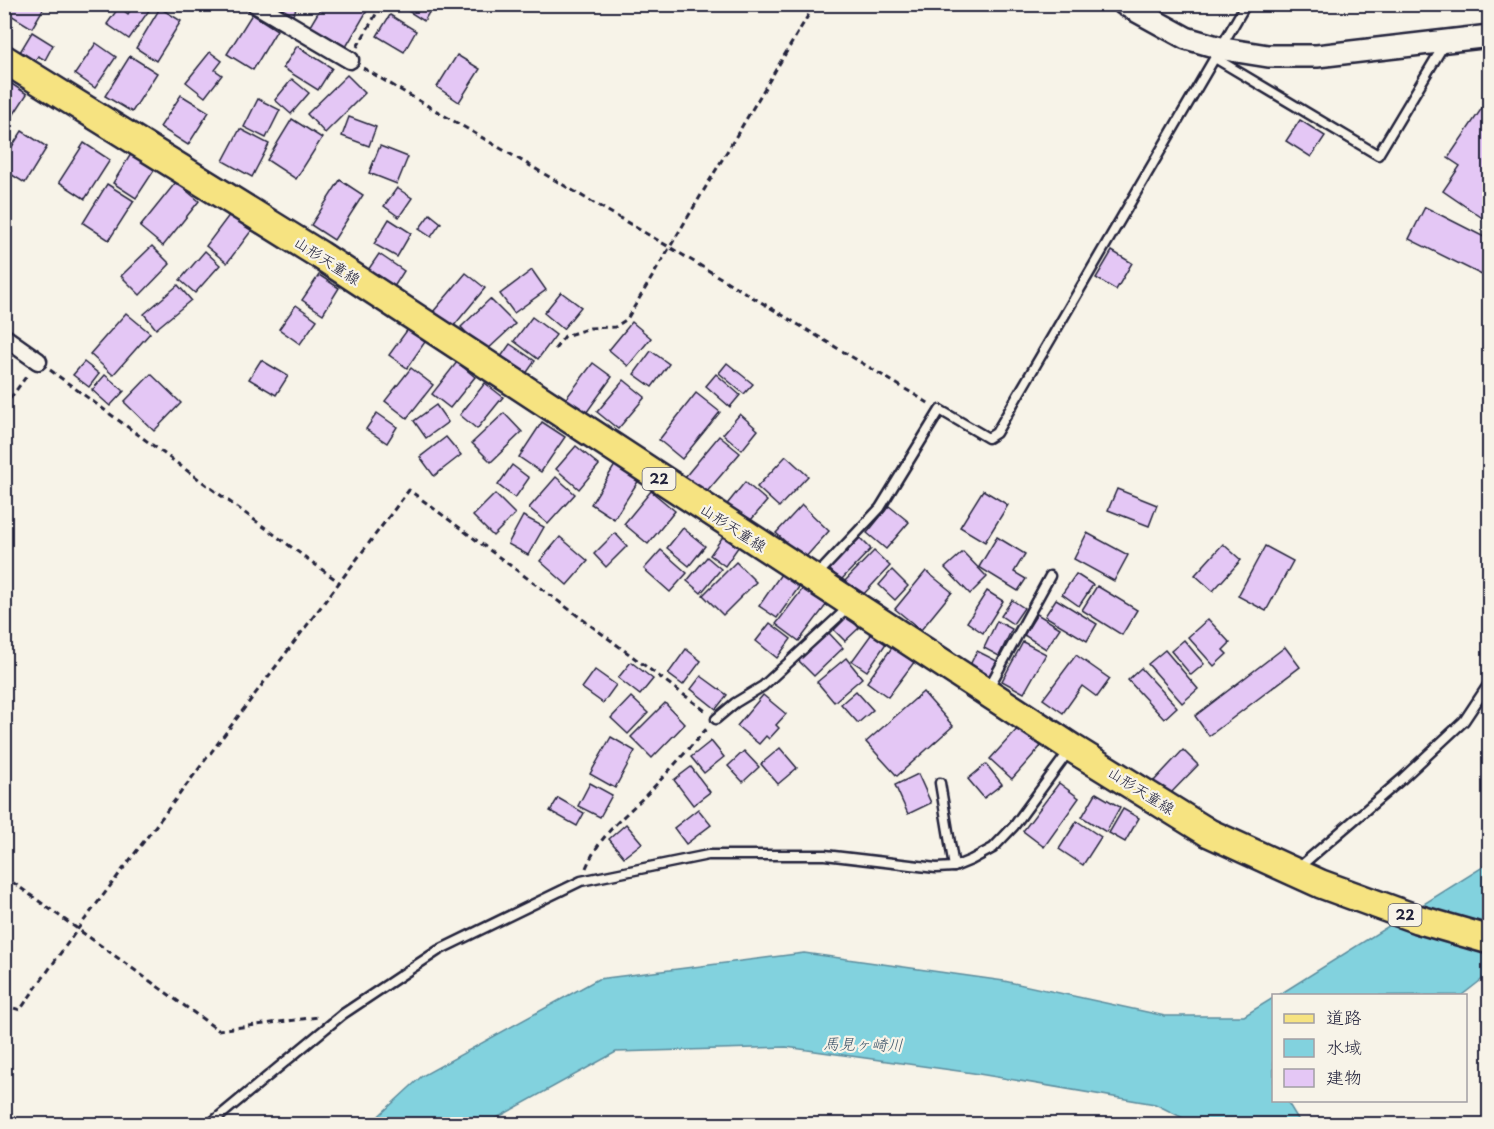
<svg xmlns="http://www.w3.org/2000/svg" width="1494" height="1129" font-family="'Playpen Sans','Klee One',sans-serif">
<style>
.water{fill:#82d2de;stroke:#5c8c9d;stroke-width:1.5}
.building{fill:#e4c7f5;stroke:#22223b;stroke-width:1.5}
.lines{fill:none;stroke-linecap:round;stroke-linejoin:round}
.service-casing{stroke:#22223b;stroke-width:13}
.minor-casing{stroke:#22223b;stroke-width:21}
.tertiary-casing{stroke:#22223b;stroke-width:26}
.primary-casing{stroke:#22223b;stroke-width:32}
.path{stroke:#22223b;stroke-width:3;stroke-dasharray:6 4.5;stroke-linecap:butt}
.service{stroke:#f7f3e8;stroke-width:8}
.minor{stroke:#f7f3e8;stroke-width:16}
.tertiary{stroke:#f7f3e8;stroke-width:21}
.primary{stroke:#f6e381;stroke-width:27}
.labels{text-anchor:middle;stroke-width:4.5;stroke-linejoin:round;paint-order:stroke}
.shield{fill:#f7f3e8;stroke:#62616f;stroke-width:1.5}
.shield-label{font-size:14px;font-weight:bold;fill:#22223b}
.street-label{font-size:15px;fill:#22223b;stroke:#f7f3e8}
.water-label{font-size:16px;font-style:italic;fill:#3f576c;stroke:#f7f3e8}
</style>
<rect width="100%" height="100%" fill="#f7f3e8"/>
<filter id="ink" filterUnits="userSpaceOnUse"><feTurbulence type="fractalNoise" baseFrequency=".0167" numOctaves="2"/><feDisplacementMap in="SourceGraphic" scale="12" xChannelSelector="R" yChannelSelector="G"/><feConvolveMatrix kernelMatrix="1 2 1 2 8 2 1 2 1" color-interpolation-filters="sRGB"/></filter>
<g filter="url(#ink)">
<g class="water">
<path d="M1489 863V974L1462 995 1277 996Z"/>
<path d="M804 953 1004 981 1165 1016H1244L1273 998 1274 1100 1287 1101 1301 1124H1195L1155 1104 973 1073 786 1047 616 1052 486 1124H370L422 1076 598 979Z"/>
</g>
<g class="building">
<path d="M14 4H46L32 28 9 14Z"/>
<path d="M134 4H144L150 9 129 39 107 24 119 7 128 14Z"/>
<path d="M270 4H299L291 18Z"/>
<path d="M323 4H371L346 47 310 26Z"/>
<path d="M397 4H434L424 21Z"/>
<path d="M160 8 181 21 156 61 136 48Z"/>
<path d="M252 14 277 30 253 70 227 54Z"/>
<path d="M390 15 416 31 404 52 377 36Z"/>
<path d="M32 32 53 45 45 60 38 56 32 66 17 57Z"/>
<path d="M96 43 116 57 95 88 75 74Z"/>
<path d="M297 46 332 68 318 90 283 68Z"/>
<path d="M210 52 222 61 215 70 222 75 205 97 186 82Z"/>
<path d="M457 55 480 69 459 102 437 87Z"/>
<path d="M130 56 157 73 132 112 105 96Z"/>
<path d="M347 75 365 93 325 133 307 114Z"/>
<path d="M4 79 27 94 5 128H4Z"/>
<path d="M292 79 309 93 291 114 275 100Z"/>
<path d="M181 95 209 112 188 145 160 127Z"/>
<path d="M258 99 280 110 266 138 244 127Z"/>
<path d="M1484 105 1490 109V144L1487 147 1490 149V212L1484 219 1443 191 1460 166 1448 158Z"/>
<path d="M349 117 376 127 369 146 342 136Z"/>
<path d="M292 119 322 138 296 179 267 160Z"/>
<path d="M1300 120 1325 136 1311 157 1286 141Z"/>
<path d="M240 129 269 144 252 177 223 161Z"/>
<path d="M22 131 47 147 25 183 4 170V159Z"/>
<path d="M84 143 110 160 85 199 59 182Z"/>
<path d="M380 146 408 157 397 184 369 173Z"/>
<path d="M131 154 155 169 136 198 113 183Z"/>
<path d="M340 180 363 195 334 240 311 225Z"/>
<path d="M176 182 199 201 163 246 140 227Z"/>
<path d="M107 184 134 201 109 240 83 223Z"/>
<path d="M397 188 412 198 399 217 384 206Z"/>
<path d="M1425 207 1490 240V279L1409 239Z"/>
<path d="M230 214 252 230 227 263 206 246Z"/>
<path d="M430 214 441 223 431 237 419 229Z"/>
<path d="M389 219 411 233 397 257 374 244Z"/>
<path d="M152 246 170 264 140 295 121 276Z"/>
<path d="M205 251 220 265 195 293 180 280Z"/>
<path d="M1112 251 1132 263 1116 290 1096 278Z"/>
<path d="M379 254 404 271 392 290 366 273Z"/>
<path d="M532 270 546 290 514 313 500 294Z"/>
<path d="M466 273 485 288 452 328 433 312Z"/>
<path d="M319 275 339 288 323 314 302 300Z"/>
<path d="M178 285 191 300 156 329 144 314Z"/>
<path d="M561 292 581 307 563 329 544 313Z"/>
<path d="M490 299 515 324 485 352 461 327Z"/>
<path d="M296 305 317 320 300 344 279 329Z"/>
<path d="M126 313 150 333 113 375 90 354Z"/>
<path d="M532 317 556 335 538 359 514 341Z"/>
<path d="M632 322 651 338 628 366 609 350Z"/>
<path d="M408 329 425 342 407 368 389 355Z"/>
<path d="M510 344 535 361 523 378 498 361Z"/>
<path d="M651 351 669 364 652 387 634 374Z"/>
<path d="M261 360 288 376 276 395 249 379Z"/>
<path d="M84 362 99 374 89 387 73 375Z"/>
<path d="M457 362 475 377 450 408 432 394Z"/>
<path d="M593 363 612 377 584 416 564 401Z"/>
<path d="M727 363 753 384 744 394 719 373Z"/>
<path d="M411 368 433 385 407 418 385 401Z"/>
<path d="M151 374 181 403 154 431 124 402Z"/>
<path d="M716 374 740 395 730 407 706 386Z"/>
<path d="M105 375 124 391 110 406 92 390Z"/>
<path d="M624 380 645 397 618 429 597 412Z"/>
<path d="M485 383 503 397 477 429 460 415Z"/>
<path d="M696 393 720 412 682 459 659 440Z"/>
<path d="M436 405 448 422 426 438 414 421Z"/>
<path d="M377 413 397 427 387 443 366 429Z"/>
<path d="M504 413 522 432 491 462 472 443Z"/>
<path d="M740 414 758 430 742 450 723 434Z"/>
<path d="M542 422 565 437 541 472 519 457Z"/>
<path d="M719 436 740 453 705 494 685 477Z"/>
<path d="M446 437 461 455 434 476 420 457Z"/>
<path d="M576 446 599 465 579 489 556 469Z"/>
<path d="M786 456 808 476 779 507 757 487Z"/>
<path d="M512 465 529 478 515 498 498 485Z"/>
<path d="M615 465 639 480 614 519 591 504Z"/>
<path d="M556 477 575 494 548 524 529 508Z"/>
<path d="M745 482 767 501 746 526 724 508Z"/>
<path d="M1117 489 1157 505 1149 526 1108 510Z"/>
<path d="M983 490 1008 505 985 542 960 527Z"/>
<path d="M651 491 675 511 648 544 624 524Z"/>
<path d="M495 494 515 514 493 536 473 516Z"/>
<path d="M802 505 829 531 804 559 776 533Z"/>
<path d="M889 506 909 522 886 549 867 533Z"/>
<path d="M523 516 544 527 528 555 508 544Z"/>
<path d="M683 528 705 546 689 566 667 548Z"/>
<path d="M615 533 627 546 606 567 594 554Z"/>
<path d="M1087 533 1128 555 1114 581 1074 559Z"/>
<path d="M724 535 739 546 725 566 710 555Z"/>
<path d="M560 537 588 561 567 585 540 561Z"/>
<path d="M997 537 1025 554 1014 572 1026 579 1018 591 979 567Z"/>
<path d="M860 538 871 549 841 580 829 569Z"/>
<path d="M1223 544 1241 560 1213 591 1195 575Z"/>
<path d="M1265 546 1293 561 1266 611 1238 596Z"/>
<path d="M661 550 687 573 670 592 644 569Z"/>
<path d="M874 551 890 566 860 598 844 582Z"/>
<path d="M963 552 987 577 970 594 945 568Z"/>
<path d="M707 557 721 569 701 593 687 581Z"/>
<path d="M736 562 756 582 723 615 703 595Z"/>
<path d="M892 570 908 586 895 600 879 585Z"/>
<path d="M926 571 952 592 921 630 895 609Z"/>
<path d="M781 574 799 587 777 618 759 606Z"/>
<path d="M1076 574 1093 585 1079 606 1062 594Z"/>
<path d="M1097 586 1137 610 1122 635 1082 610Z"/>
<path d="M804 587 827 604 799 641 776 624Z"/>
<path d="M987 591 1003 601 983 633 967 622Z"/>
<path d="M1056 599 1097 624 1087 641 1045 616Z"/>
<path d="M1012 600 1024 608 1013 624 1001 616Z"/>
<path d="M1037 614 1060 628 1046 649 1024 635Z"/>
<path d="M848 616 859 628 845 641 834 630Z"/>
<path d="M1208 619 1230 643 1223 650 1227 654 1214 666 1188 637Z"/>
<path d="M997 621 1012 629 999 656 984 648Z"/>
<path d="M770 623 791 639 777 658 756 641Z"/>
<path d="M828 632 843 648 814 676 798 660Z"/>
<path d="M873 632 887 642 867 671 852 661Z"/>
<path d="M1184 640 1204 664 1191 675 1171 651Z"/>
<path d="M1023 642 1046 654 1024 693 1002 681Z"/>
<path d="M893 646 915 661 888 697 867 682Z"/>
<path d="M1285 647 1300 667 1209 736 1195 716Z"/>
<path d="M686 649 701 661 683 685 668 674Z"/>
<path d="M1165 650 1198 689 1182 703 1148 664Z"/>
<path d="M977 651 997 661 987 680 968 669Z"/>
<path d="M1076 655 1110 679 1097 697 1082 686 1063 713 1043 699Z"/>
<path d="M846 658 862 678 834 702 817 682Z"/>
<path d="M631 662 653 679 640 695 618 678Z"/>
<path d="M1141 668 1177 707 1164 719 1128 680Z"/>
<path d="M595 670 616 685 603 703 582 688Z"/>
<path d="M701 676 727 695 716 709 691 689Z"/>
<path d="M856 691 873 710 858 723 841 704Z"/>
<path d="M923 692 953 726 897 776 866 742Z"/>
<path d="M763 695 786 714 776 725 779 728 769 739 766 736 759 744 737 726Z"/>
<path d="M631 697 648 713 628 734 611 718Z"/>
<path d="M665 703 685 724 652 758 631 737Z"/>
<path d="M1020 726 1041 746 1012 779 990 759Z"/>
<path d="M611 737 635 751 615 788 590 774Z"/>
<path d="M711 741 724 757 704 773 691 757Z"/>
<path d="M780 748 797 768 778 784 761 764Z"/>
<path d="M1183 750 1198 765 1168 796 1153 782Z"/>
<path d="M744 751 759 767 743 782 728 766Z"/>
<path d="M986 764 1002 784 984 798 968 779Z"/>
<path d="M691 767 710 792 693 805 674 780Z"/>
<path d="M918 774 931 803 908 814 895 785Z"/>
<path d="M590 783 612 795 600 817 578 806Z"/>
<path d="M1059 783 1079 798 1044 847 1023 831Z"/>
<path d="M1096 793 1120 807 1106 832 1082 817Z"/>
<path d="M558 798 584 813 577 826 550 811Z"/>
<path d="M698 809 711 825 686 844 674 828Z"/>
<path d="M1123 809 1139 818 1125 842 1109 833Z"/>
<path d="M1077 821 1101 837 1083 865 1059 849Z"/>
<path d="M626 824 642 843 624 857 609 839Z"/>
</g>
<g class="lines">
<defs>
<g id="service">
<path d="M1215 58 1378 155 1445 43"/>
<path d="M817 575 880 508 940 410 988 438 996 433 1246 4"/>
<path d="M988 689 1050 576"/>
<path d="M716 719 735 703 763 686 849 607"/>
<path d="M940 783 954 867"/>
<path d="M1297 869 1403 778 1464 721 1490 682"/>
<path d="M210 1124 343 1014 439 950 581 881 708 855H825L936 868 954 867 971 860 993 848 1014 826 1069 751"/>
</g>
<g id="minor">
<path d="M255 4 350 60"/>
<path d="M4 337 38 361"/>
</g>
<path id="tertiary" d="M1124 4 1186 38 1224 49 1268 56H1317L1490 36"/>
<path id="primary" d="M4 59 320 255 1072 748 1209 833 1321 884 1417 919 1490 940"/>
</defs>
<use href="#service" class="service-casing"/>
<use href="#minor" class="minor-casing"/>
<use href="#tertiary" class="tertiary-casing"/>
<use href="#primary" class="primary-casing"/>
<g class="path">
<path d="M357 47 382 4"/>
<path d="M363 68 671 248 930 404"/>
<path d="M555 349 565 336 590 328 615 327 627 319 815 4"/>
<path d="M50 370 339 582"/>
<path d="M4 407 28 374"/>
<path d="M586 868C601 832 626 816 652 789 671 769 690 747 709 726"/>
<path d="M4 876 218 1030 318 1017"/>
<path d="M4 1005 20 1010 77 930 409 490 707 712"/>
</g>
<use href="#service" class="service"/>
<use href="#minor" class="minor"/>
<use href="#tertiary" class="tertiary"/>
<use href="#primary" class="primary"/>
</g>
</g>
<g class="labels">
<g class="shield">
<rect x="642.5" y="468" width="33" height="22" rx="4.5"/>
<rect x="1388.5" y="904" width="33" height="22" rx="4.5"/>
</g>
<g class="shield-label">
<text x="659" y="484">22</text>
<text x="1405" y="920">22</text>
</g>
<g class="street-label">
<text transform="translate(327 261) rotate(33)" y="5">山形天童線</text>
<text transform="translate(733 528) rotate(33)" y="5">山形天童線</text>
<text transform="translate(1141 791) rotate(32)" y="5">山形天童線</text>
</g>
<g class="water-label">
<text transform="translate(863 1044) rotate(1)" y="6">馬見ヶ崎川</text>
</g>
</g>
<rect width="1494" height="1129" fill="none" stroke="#f7f3e8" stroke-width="24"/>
<rect x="12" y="12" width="1470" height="1105" fill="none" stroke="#22223b" stroke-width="2" filter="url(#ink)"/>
<rect x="1272" y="994" width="195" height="108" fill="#f7f3e8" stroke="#a29fa3" stroke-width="1.5"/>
<rect x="1284" y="1014" width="30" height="9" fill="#f6e381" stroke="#a29fa3" stroke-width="1.5"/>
<text x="1326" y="1024" font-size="18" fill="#22223b">道路</text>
<rect x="1284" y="1039" width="30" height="18" fill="#82d2de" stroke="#a29fa3" stroke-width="1.5"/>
<text x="1326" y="1054" font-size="18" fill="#22223b">水域</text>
<rect x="1284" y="1069" width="30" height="18" fill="#e4c7f5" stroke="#a29fa3" stroke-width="1.5"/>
<text x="1326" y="1084" font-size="18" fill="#22223b">建物</text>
</svg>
